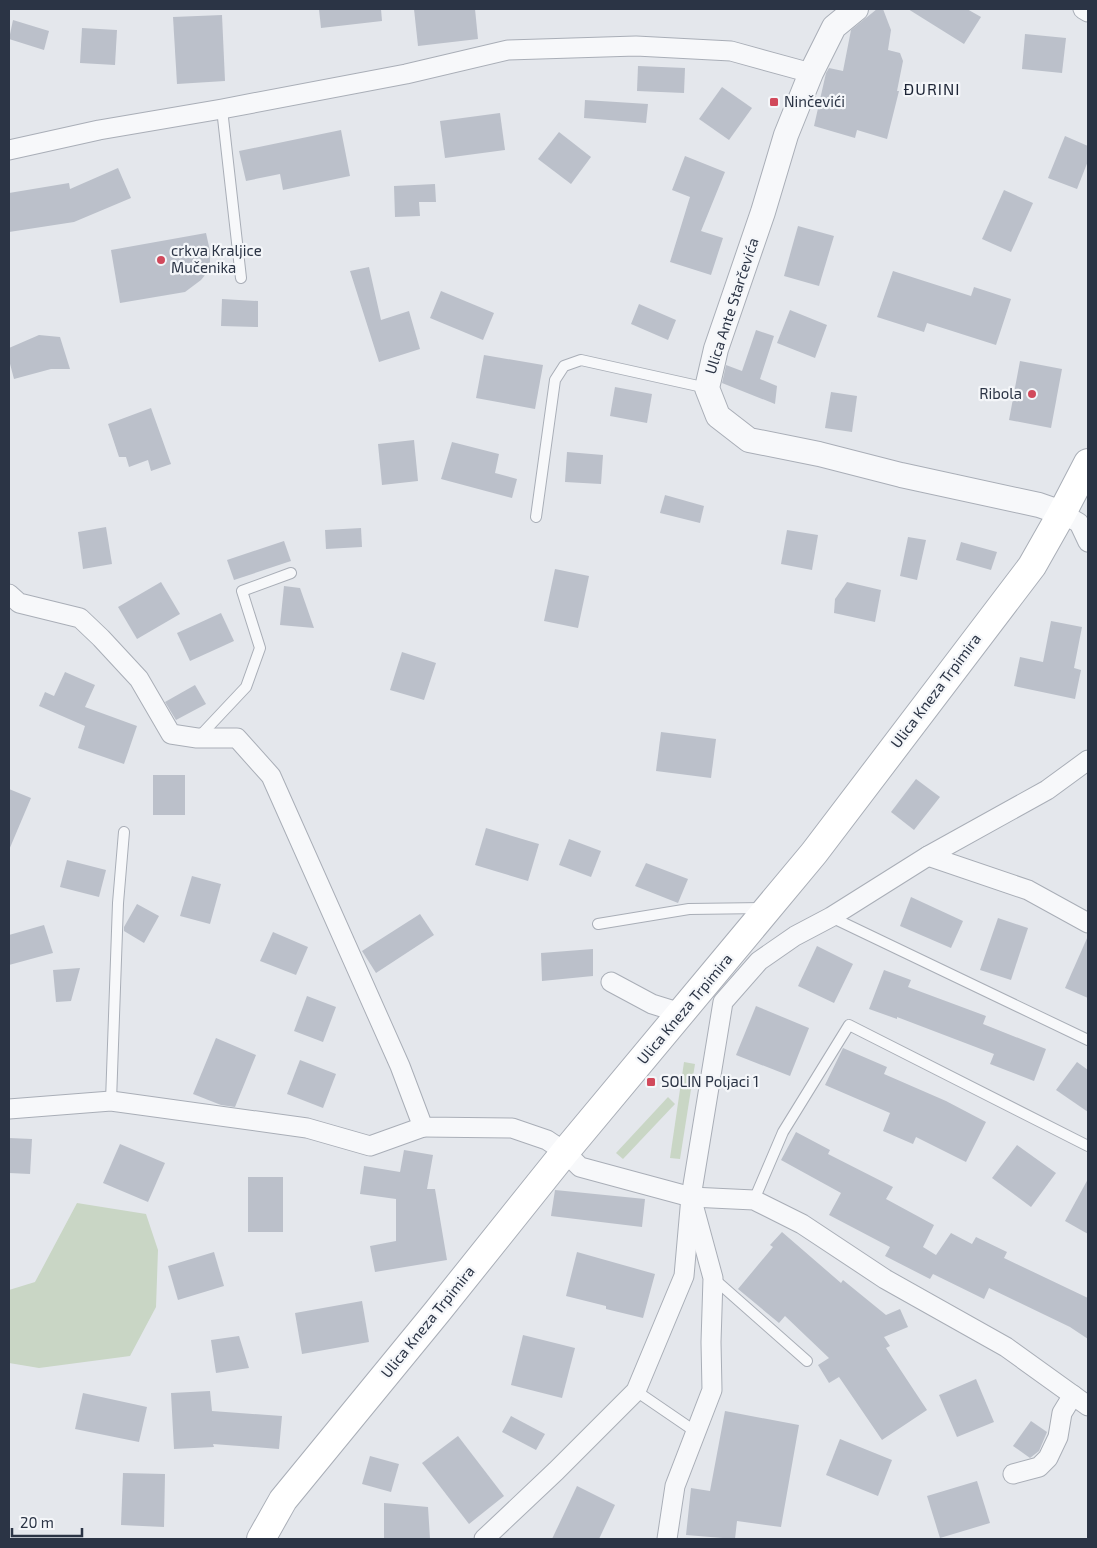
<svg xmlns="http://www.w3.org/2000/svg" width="1097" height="1548" font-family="'Exo 2',sans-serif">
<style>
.green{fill:#c9d6c5}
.building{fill:#bbc0ca}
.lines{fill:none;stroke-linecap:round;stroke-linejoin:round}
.service-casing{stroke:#a9aeb7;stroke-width:12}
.minor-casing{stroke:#a9aeb7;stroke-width:21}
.tertiary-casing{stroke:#a9aeb7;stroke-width:26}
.secondary-casing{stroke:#a9aeb7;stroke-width:30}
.service{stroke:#f7f8fa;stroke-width:10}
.minor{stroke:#f7f8fa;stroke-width:19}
.tertiary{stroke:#f7f8fa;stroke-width:24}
.secondary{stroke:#fff;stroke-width:28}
.poi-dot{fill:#d1495b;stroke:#f4f6f9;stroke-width:2}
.labels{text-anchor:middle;stroke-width:4.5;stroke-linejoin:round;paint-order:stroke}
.poi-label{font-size:15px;fill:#2b3445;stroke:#f4f6f9;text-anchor:start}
.street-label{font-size:15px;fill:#2b3445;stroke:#f4f6f9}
.neighbourhood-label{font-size:16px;letter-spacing:1px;fill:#1d2536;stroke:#f4f6f9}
</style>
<rect width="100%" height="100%" fill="#e4e7ec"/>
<g class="green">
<path d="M684 1062 695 1064 680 1159 670 1158Z"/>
<path d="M668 1097 675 1104 623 1159 616 1153Z"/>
<path d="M77 1203 146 1214 158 1250 156 1307 130 1356 39 1368 9 1363V1290L35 1282Z"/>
</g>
<g class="building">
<path d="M319 9H381L382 21 321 28Z"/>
<path d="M414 9H475L478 39 418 46Z"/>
<path d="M877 9H883L891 30 888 50 900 53 903 61 897 91H899L887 139 857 130 855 138 814 126 826 73 829 68 843 71 851 30Z"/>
<path d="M908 9H967L981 17 964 44Z"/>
<path d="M222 15 225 81 177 84 173 17Z"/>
<path d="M13 20 49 31 44 50 9 39Z"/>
<path d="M82 28 117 30 115 65 80 63Z"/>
<path d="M1025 34 1066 38 1062 73 1022 69Z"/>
<path d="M638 66 685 68 684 93 637 91Z"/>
<path d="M722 87 752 108 729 140 699 119Z"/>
<path d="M585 100 648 104 646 123 584 118Z"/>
<path d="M500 113 505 150 445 158 440 121Z"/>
<path d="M341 130 350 176 283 190 280 174 246 181 239 151Z"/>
<path d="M559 132 591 157 571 184 538 159Z"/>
<path d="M1065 136 1088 146V161L1077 189 1048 178Z"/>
<path d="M685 156 725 172 701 231 723 238 711 275 670 262 690 197 672 190Z"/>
<path d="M118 168 131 198 74 222 9 232V193L69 183 70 189Z"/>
<path d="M435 184 436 202H419L420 216 395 217 394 186Z"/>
<path d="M1004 190 1033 203 1011 252 982 239Z"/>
<path d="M798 226 834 236 819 286 784 276Z"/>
<path d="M206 233 210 251V269L201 280 185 292 120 303 111 250Z"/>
<path d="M369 267 381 320 409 311 420 349 379 362 350 271Z"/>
<path d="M893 271 971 296 974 287 1011 299 996 345 927 323 924 332 877 317Z"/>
<path d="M441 291 494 313 483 340 430 318Z"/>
<path d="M222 299 258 301V327L221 326Z"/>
<path d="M639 304 676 320 668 340 631 324Z"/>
<path d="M790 310 827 325 815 358 777 343Z"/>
<path d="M756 330 774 336 760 379 777 386 775 404 722 383 726 365 742 371Z"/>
<path d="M39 335 60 337 70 369H51L14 379 9 360V348Z"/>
<path d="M484 355 543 365 535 409 476 398Z"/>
<path d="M1020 361 1062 369 1051 428 1009 420Z"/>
<path d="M615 387 652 394 647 423 610 416Z"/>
<path d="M831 392 857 396 852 432 825 428Z"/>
<path d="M151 408 171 464 151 471 148 460 129 467 126 457H119L108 424Z"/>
<path d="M414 440 418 481 382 485 378 444Z"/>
<path d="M452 442 499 454 495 473 517 479 512 498 441 479Z"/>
<path d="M567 452 603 455 601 484 565 482Z"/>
<path d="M665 495 704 506 700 523 660 513Z"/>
<path d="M106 527 112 564 83 569 78 532Z"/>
<path d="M361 528 362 547 326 549 325 530Z"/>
<path d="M787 530 818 535 812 570 781 564Z"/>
<path d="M908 537 926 540 917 580 900 576Z"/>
<path d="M284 541 291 561 234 580 227 560Z"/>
<path d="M961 542 997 552 991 570 956 560Z"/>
<path d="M555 569 589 576 578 628 544 621Z"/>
<path d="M161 582 180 614 137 639 118 607Z"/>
<path d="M847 582 881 590 875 622 834 613 835 599Z"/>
<path d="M284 586 300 588 314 628 280 625Z"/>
<path d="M221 613 234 641 190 661 177 633Z"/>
<path d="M1051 621 1082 627 1074 668 1081 670 1075 699 1014 686 1020 657 1043 662Z"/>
<path d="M402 652 436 663 424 700 390 690Z"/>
<path d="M65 672 95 685 85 707 137 726 124 764 78 748 85 726 39 706 45 692 54 696Z"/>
<path d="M195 685 206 704 176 720 165 702Z"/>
<path d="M661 732 716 739 711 778 656 771Z"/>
<rect x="153" y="775" width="32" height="40"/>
<path d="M916 779 940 797 914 830 891 812Z"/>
<path d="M9 789 31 798 9 850Z"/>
<path d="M486 828 539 844 528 881 475 865Z"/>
<path d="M569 839 601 851 591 877 559 865Z"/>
<path d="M67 860 106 870 99 897 60 887Z"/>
<path d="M646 863 688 879 678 903 635 886Z"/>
<path d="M192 876 221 884 210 924 180 916Z"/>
<path d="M911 897 963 921 951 948 900 926Z"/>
<path d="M137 904 159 916 144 943 124 931V927Z"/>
<path d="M420 914 434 935 376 973 362 951Z"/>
<path d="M998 918 1028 928 1011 980 980 970Z"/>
<path d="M44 925 53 953 9 965V935Z"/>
<path d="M273 932 308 947 296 975 260 961Z"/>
<path d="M1088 936V998L1065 988Z"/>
<path d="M817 946 853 964 834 1003 798 986Z"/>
<path d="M593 949V976L542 981 541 953Z"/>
<path d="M80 968 71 1001 56 1002 53 970Z"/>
<path d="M884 970 911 980 908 987 986 1016 983 1024 1046 1049 1034 1081 990 1064 994 1054 897 1017V1019L869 1009Z"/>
<path d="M307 996 336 1007 323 1042 294 1031Z"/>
<path d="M756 1006 809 1028 790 1076 736 1055Z"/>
<path d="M216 1038 256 1055 235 1107 221 1105 193 1094Z"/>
<path d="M843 1048 887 1067 884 1074 946 1101 986 1122 966 1162 916 1137 913 1144 883 1131 890 1113 825 1085Z"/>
<path d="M300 1060 336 1074 323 1108 287 1094Z"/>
<path d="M1077 1062 1088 1070V1112L1056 1090Z"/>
<path d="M796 1132 830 1150 828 1154 893 1187 886 1199 934 1225 923 1247 936 1255 951 1233 972 1244 976 1237 1007 1252 1004 1258 1088 1298V1339L1070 1327 989 1288 984 1299 933 1274 930 1279 885 1256 890 1247 829 1215 841 1193 781 1160Z"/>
<path d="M9 1138 32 1139 30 1174 9 1173Z"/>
<path d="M120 1144 165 1163 148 1202 103 1183Z"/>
<path d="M1017 1145 1056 1173 1031 1207 992 1178Z"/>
<path d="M404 1150 433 1155 427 1189H435L447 1260 375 1272 370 1246 396 1241V1199L360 1194 364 1166 400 1172Z"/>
<rect x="248" y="1177" width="35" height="55"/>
<path d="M1088 1179V1234L1065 1221Z"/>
<path d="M555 1190 645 1199 642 1227 551 1216Z"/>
<path d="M782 1232 841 1283 843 1280 886 1315 900 1309 908 1327 884 1337 890 1346 886 1348 927 1410 882 1440 839 1377 829 1383 818 1365 829 1358 785 1316 779 1323 738 1289 773 1247 770 1245Z"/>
<path d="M214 1252 224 1286 178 1300 168 1266Z"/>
<path d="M577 1252 655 1274 643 1318 606 1309V1306L566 1296Z"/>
<path d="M362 1301 369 1342 302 1354 295 1313Z"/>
<path d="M523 1335 575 1348 562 1398 511 1385Z"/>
<path d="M239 1336 249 1368 216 1373 211 1340Z"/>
<path d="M976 1379 994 1422 957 1437 939 1395Z"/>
<path d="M210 1391 212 1411 282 1416 279 1449 213 1444 214 1447 174 1449 171 1393Z"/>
<path d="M83 1393 147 1407 139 1442 75 1429Z"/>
<path d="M725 1411 799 1425 781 1527 737 1521 735 1539 686 1535 691 1488 710 1491Z"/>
<path d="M511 1416 545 1434 536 1450 502 1432Z"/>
<path d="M1031 1421 1047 1432 1039 1451 1030 1458 1013 1446Z"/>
<path d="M458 1436 504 1496 469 1524 422 1463Z"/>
<path d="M840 1439 892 1460 878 1496 826 1475Z"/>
<path d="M370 1456 399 1464 391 1492 362 1484Z"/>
<path d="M123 1473 165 1474 164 1527 121 1525Z"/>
<path d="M977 1481 990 1523 940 1538 927 1496Z"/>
<path d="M577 1486 615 1505 599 1539H552Z"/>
<path d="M384 1503 428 1507 430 1539H384Z"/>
</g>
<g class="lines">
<defs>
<g id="service">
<path d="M222 109 241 278"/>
<path d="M536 517 555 380 564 366 581 360 707 388"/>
<path d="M198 738 246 687 260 648 242 591 291 573"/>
<path d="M831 917 1088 1040"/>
<path d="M598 924 689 909 763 908"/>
<path d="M111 1101 118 903 124 832"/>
<path d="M754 1200 783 1132 849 1025 1088 1146"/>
<path d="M713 1278 807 1361"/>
<path d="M636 1391 696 1432"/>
</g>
<g id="minor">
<path d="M1083 9 1088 12"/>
<path d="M9 150 99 130 222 109 406 74 508 50 636 46 731 51 811 73"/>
<path d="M1062 513 1079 523 1088 542"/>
<path d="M9 594 19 603 80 618 101 638 139 679 171 734 197 738H237L271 776 400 1066 423 1127 512 1128 547 1140 565 1152 580 1167 691 1197 754 1200 802 1224 885 1279 1006 1347 1088 1406"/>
<path d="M928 856 1028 890 1088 923"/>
<path d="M611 982 652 1004 681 1013"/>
<path d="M9 1109 111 1101 307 1128 370 1146 423 1127"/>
<path d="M1013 1474 1039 1467 1048 1458 1058 1437 1062 1413 1073 1395"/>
<path d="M484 1539 556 1471 636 1391 684 1276 691 1197 723 1002 759 961 795 936 831 917 928 856 1047 790 1088 760"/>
<path d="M667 1539 675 1486 712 1390 711 1342 713 1278 694 1208"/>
</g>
<path id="tertiary" d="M856 9 834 27 811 73 786 135 763 212 716 349 707 388 718 416 749 440 819 454 901 475 1039 505 1062 513"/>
<path id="secondary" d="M261 1539 283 1500 437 1312 565 1152 814 853 1032 566 1062 513 1088 463"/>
</defs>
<use href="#service" class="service-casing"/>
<use href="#minor" class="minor-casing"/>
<use href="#tertiary" class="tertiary-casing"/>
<use href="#secondary" class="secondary-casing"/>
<use href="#service" class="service"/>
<use href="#minor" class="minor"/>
<use href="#tertiary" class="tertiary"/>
<use href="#secondary" class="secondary"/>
</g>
<g class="poi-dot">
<rect x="769" y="97" width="10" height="10" rx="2.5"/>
<circle cx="161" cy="260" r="5"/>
<circle cx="1032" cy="394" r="5"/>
<rect x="646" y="1077" width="10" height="10" rx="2.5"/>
</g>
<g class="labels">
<g class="poi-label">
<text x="784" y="107">Ninčevići</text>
<text x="171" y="256">crkva Kraljice<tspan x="171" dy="17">Mučenika</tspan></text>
<text x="1022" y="399" text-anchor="end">Ribola</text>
<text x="661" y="1087">SOLIN Poljaci 1</text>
</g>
<g class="street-label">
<text transform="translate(732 306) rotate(-72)" y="5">Ulica Ante Starčevića</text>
<text transform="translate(936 691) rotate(-53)" y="5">Ulica Kneza Trpimira</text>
<text transform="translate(685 1009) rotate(-50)" y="5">Ulica Kneza Trpimira</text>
<text transform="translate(428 1322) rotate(-51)" y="5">Ulica Kneza Trpimira</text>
</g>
<g class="neighbourhood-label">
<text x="932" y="95">ĐURINI</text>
</g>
</g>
<rect width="1097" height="1548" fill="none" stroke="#2b3445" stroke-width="20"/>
<path d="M12 1528v8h70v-8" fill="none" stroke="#2b3445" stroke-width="2.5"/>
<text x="20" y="1528" font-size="15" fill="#2b3445" stroke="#f4f6f9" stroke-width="4" paint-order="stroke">20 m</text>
</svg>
